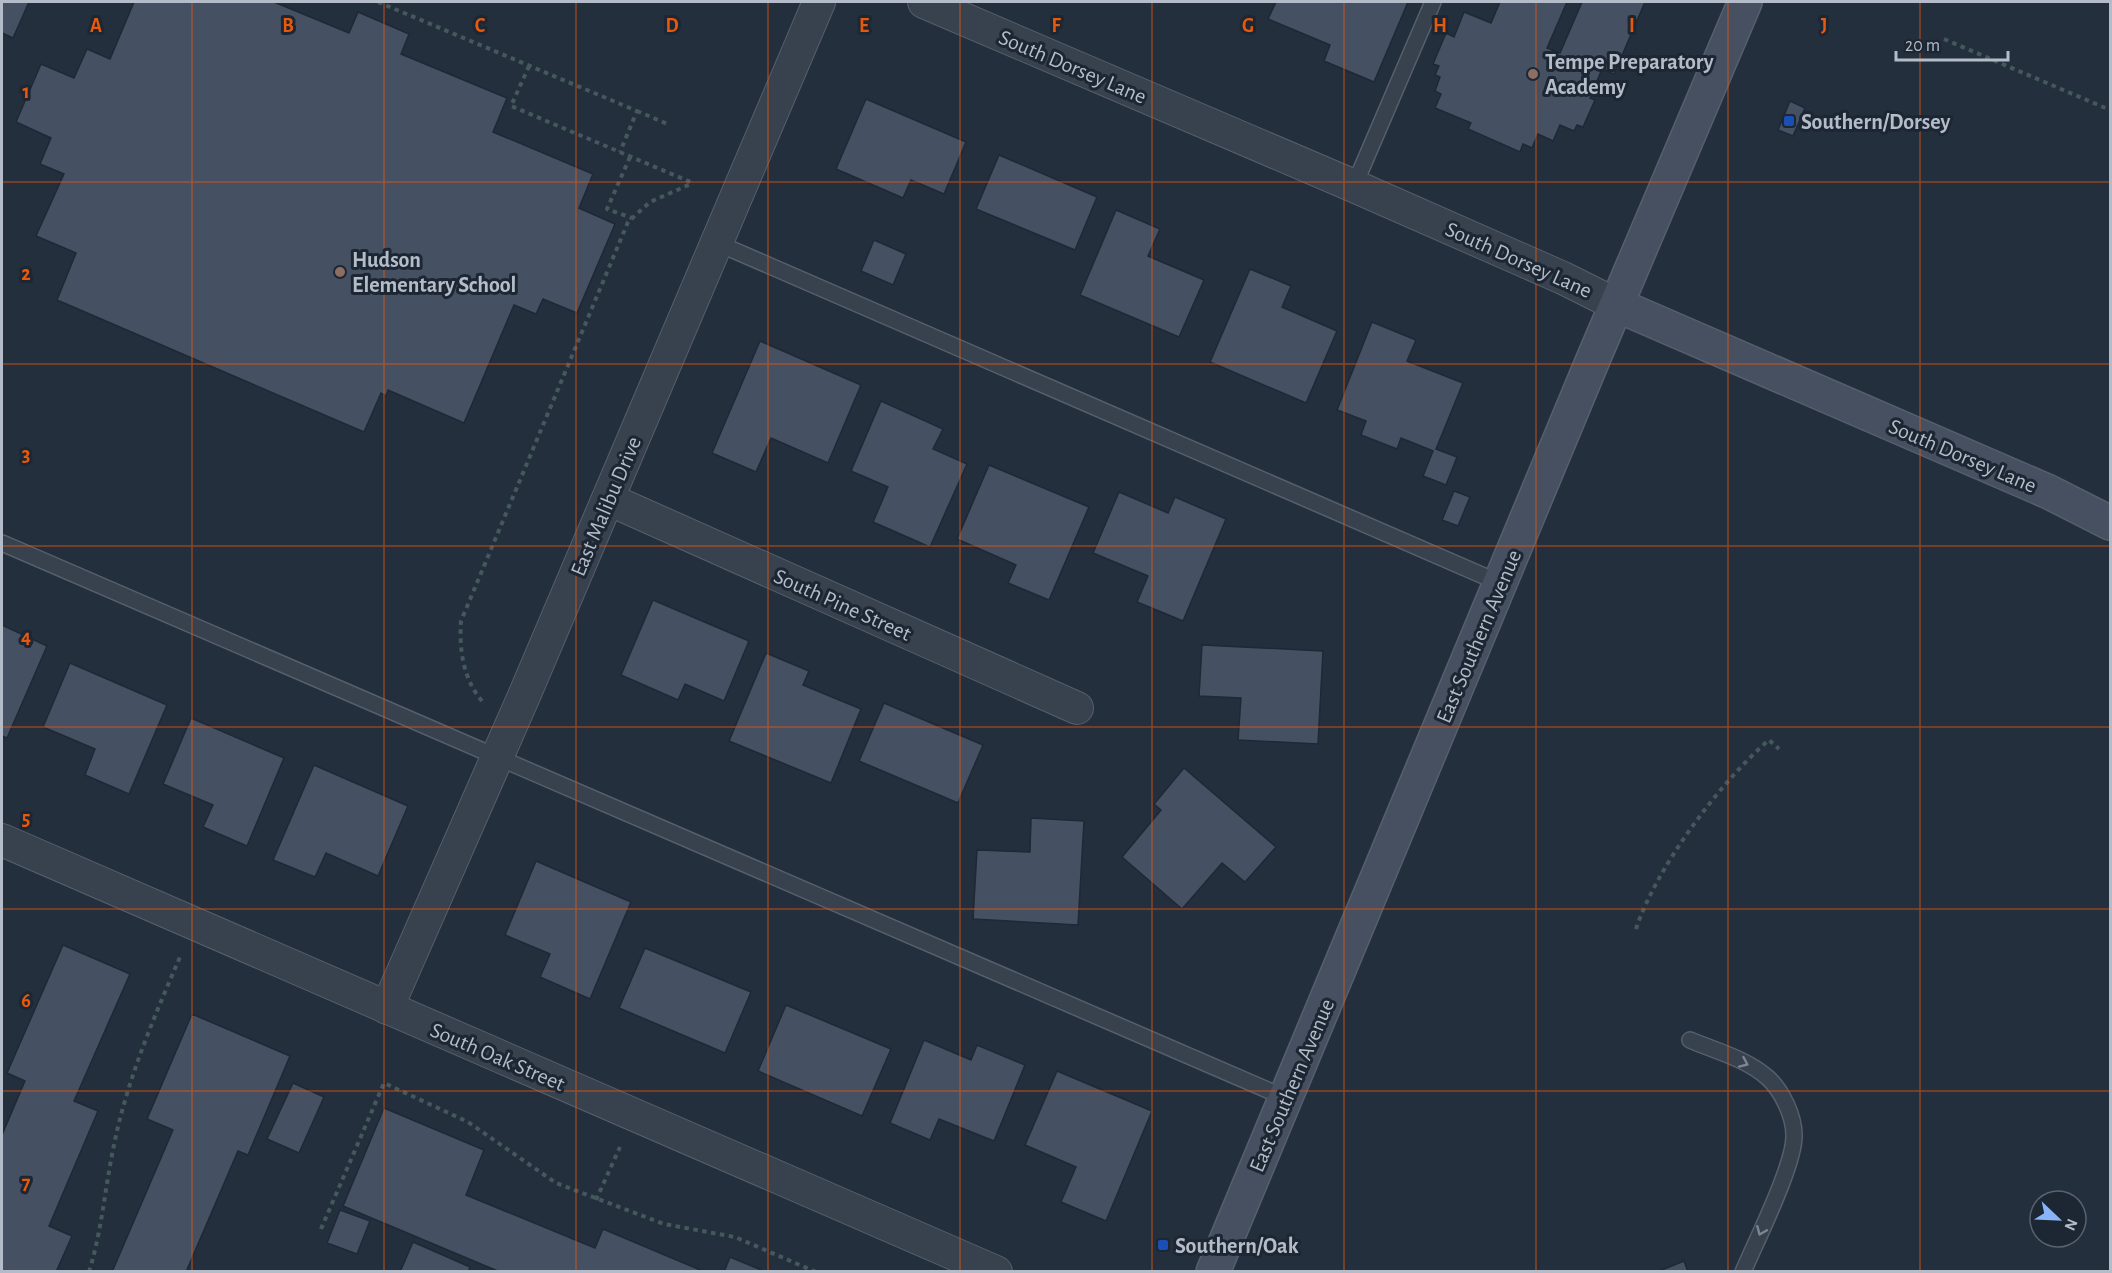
<svg xmlns="http://www.w3.org/2000/svg" width="2112" height="1273" font-family="'Alegreya Sans',sans-serif">
<style>
.building{fill:#455162;stroke:#1f2835;stroke-width:1.5}
.lines{fill:none;stroke-linecap:round;stroke-linejoin:round}
.lane-casing{stroke:#565f6c;stroke-width:18}
.street-casing{stroke:#565f6c;stroke-width:34}
.secondary-casing{stroke:#565f6c;stroke-width:36}
.path{stroke:#44595c;stroke-width:4;stroke-dasharray:4.5 4.5;stroke-linecap:butt}
.lane{stroke:#38414e;stroke-width:15}
.street{stroke:#38414e;stroke-width:32}
.secondary{stroke:#465061;stroke-width:33}
.oneway{stroke:#7c8592}
.grid{fill:none;stroke:#e8590c;stroke-width:1.5;stroke-opacity:0.55}
.education-dot{fill:#8d6e63;stroke:#1d2633;stroke-width:2}
.transit-dot{fill:#1a4fb4;stroke:#1d2633;stroke-width:2}
.labels{text-anchor:middle;stroke-width:6;stroke-linejoin:round;paint-order:stroke}
.poi-label{font-size:22px;font-weight:bold;fill:#b4bcc9;stroke:#1d2633;text-anchor:start}
.street-label{font-size:22px;fill:#b4bcc9;stroke:#1d2633}
.grid-label{font-size:20px;text-anchor:middle;font-weight:bold;fill:#e8590c;stroke:#1d2633;stroke-width:6;stroke-linejoin:round;paint-order:stroke}
</style>
<rect width="100%" height="100%" fill="#242f3e"/>
<g class="building">
<path d="M2 2H29L13 38 2 33Z"/>
<path d="M134 2H274L349 33 358 12 409 34 401 54 507 98 493 132 593 174 579 208 615 224 577 313 543 299 536 314 514 305 464 423 388 390 386 396 381 393 364 432 57 300 76 253 36 236 64 174 40 164 51 138 16 122 41 64 74 78 87 49 110 59Z"/>
<path d="M1276 2H1408L1374 82 1324 61 1330 45 1268 19Z"/>
<path d="M1500 2H1567L1547 48 1560 53 1582 2H1645L1614 74 1602 69 1590 98 1595 100 1583 127 1577 125 1574 131 1560 125 1553 141 1538 134 1532 148 1523 144 1520 152 1468 129 1471 123 1435 108 1441 94 1435 91 1440 77 1435 75 1439 66 1433 64 1446 33 1454 37 1464 12 1491 23Z"/>
<path d="M866 99 966 142 944 194 911 180 903 198 836 169Z"/>
<path d="M1790 101 1805 108 1793 136 1778 130Z"/>
<path d="M999 155 1097 197 1075 250 976 209Z"/>
<path d="M1116 210 1160 229 1148 256 1204 280 1179 337 1080 295Z"/>
<path d="M874 240 906 254 893 285 861 271Z"/>
<path d="M1250 269 1291 286 1282 307 1337 331 1306 403 1210 362Z"/>
<path d="M1372 322 1416 340 1407 361 1463 383 1436 449 1457 457 1446 485 1423 476 1433 451 1401 438 1397 449 1361 435 1366 421 1337 410Z"/>
<path d="M760 341 861 385 828 463 771 438 756 472 712 453Z"/>
<path d="M881 401 943 429 933 449 967 464 930 547 873 522 888 487 851 471Z"/>
<path d="M989 465 1089 507 1049 600 1008 583 1016 565 957 539Z"/>
<path d="M1454 491 1470 497 1458 526 1442 520Z"/>
<path d="M1119 492 1168 513 1175 497 1226 519 1183 621 1137 602 1148 576 1093 553Z"/>
<path d="M653 600 749 641 724 701 685 684 678 700 621 675Z"/>
<path d="M2 625 47 646 7 738 2 736Z"/>
<path d="M1202 645 1323 651 1318 744 1238 740 1241 698 1199 696Z"/>
<path d="M766 653 809 671 803 685 861 709 831 783 729 741Z"/>
<path d="M70 663 167 705 129 794 85 775 95 749 43 727Z"/>
<path d="M884 703 983 745 958 803 859 761Z"/>
<path d="M191 718 284 758 247 846 203 827 213 805 163 784Z"/>
<path d="M314 765 408 806 378 876 326 853 315 877 273 860Z"/>
<path d="M1184 768 1276 847 1245 882 1222 863 1182 909 1122 857 1161 810 1154 804Z"/>
<path d="M1031 818 1084 821 1078 925 973 919 977 850 1030 852Z"/>
<path d="M536 861 631 902 590 999 540 977 550 954 505 935Z"/>
<path d="M63 945 130 974 74 1101 98 1111 49 1226 72 1236 56 1272H2V1135L25 1081 7 1073Z"/>
<path d="M645 948 751 992 725 1053 619 1008Z"/>
<path d="M786 1005 891 1049 862 1116 758 1071Z"/>
<path d="M192 1014 290 1056 248 1155 238 1151 186 1272H112L173 1130 147 1119Z"/>
<path d="M924 1040 971 1060 977 1045 1025 1065 994 1141 939 1119 930 1140 890 1123Z"/>
<path d="M1057 1071 1152 1111 1106 1221 1061 1202 1076 1167 1025 1145Z"/>
<path d="M293 1083 324 1097 299 1153 267 1139Z"/>
<path d="M384 1108 484 1150 466 1195 595 1248 603 1229 705 1272H500L343 1206Z"/>
<path d="M340 1210 370 1221 357 1254 327 1243Z"/>
<path d="M413 1242 470 1267 468 1272H400Z"/>
<path d="M730 1257 766 1272H724Z"/>
<path d="M1684 1261 1688 1272H1657Z"/>
</g>
<g class="lines">
<defs>
<g id="lane">
<path d="M1354 186 1433 2"/>
<path d="M717 243 1500 583"/>
<path d="M2 543 1286 1098"/>
<path d="M1690 1040C1716 1051 1747 1059 1768 1078 1782 1091 1794 1116 1794 1135 1795 1164 1756 1241 1743 1272"/>
</g>
<g id="street">
<path d="M924 2 1354 186 1563 278 1617 305"/>
<path d="M608 499 1077 708"/>
<path d="M2 840 996 1272"/>
<path d="M387 1008 524 696 819 2"/>
</g>
<g id="secondary">
<path d="M1617 305 2049 492 2110 523"/>
<path d="M1213 1272 1592 362 1745 2"/>
</g>
</defs>
<use href="#lane" class="lane-casing"/>
<use href="#street" class="street-casing"/>
<use href="#secondary" class="secondary-casing"/>
<g class="path">
<path d="M378 2 637 111 620 152"/>
<path d="M1944 39 2110 110"/>
<path d="M529 66 511 106 693 183"/>
<path d="M637 111 670 125"/>
<path d="M630 157 607 209 632 218"/>
<path d="M482 701C463 679 459 649 461 621L628 222 650 202 693 183"/>
<path d="M1636 929C1656 868 1720 782 1769 740L1779 749"/>
<path d="M596 1200 620 1147"/>
<path d="M321 1229 384 1083 468 1122 556 1183 664 1224 735 1237 816 1272"/>
<path d="M89 1272C102 1230 105 1187 114 1145 127 1080 154 1017 180 957"/>
</g>
<use href="#lane" class="lane"/>
<use href="#street" class="street"/>
<use href="#secondary" class="secondary"/>
</g>
<defs><path id="oneway-chevron" d="M-2-3.5L2.5 0L-2 3.5" fill="none" stroke-width="1.6" stroke-linecap="round" stroke-linejoin="round" transform="scale(1.5)"/></defs>
<g class="oneway">
<use href="#oneway-chevron" transform="translate(1744 1063) rotate(24)"/>
<use href="#oneway-chevron" transform="translate(1761 1231) rotate(113)"/>
</g>
<path class="grid" d="M192 2V1272M384 2V1272M576 2V1272M768 2V1272M960 2V1272M1152 2V1272M1344 2V1272M1536 2V1272M1728 2V1272M1920 2V1272M2 182H2110M2 364H2110M2 546H2110M2 727H2110M2 909H2110M2 1091H2110"/>
<g class="education-dot">
<circle cx="1533" cy="74" r="6"/>
<circle cx="340" cy="272" r="6"/>
</g>
<g class="transit-dot">
<rect x="1783" y="115" width="12" height="12" rx="3"/>
<rect x="1157" y="1239" width="12" height="12" rx="3"/>
</g>
<g class="labels">
<g class="poi-label">
<text x="1545" y="69">Tempe Preparatory<tspan x="1545" dy="25">Academy</tspan></text>
<text x="1801" y="129">Southern/Dorsey</text>
<text x="352" y="267">Hudson<tspan x="352" dy="25">Elementary School</tspan></text>
<text x="1175" y="1253">Southern/Oak</text>
</g>
<g class="street-label">
<text transform="translate(1073 66) rotate(23)" y="8">South Dorsey Lane</text>
<text transform="translate(1519 259) rotate(24)" y="8">South Dorsey Lane</text>
<text transform="translate(1963 455) rotate(23)" y="8">South Dorsey Lane</text>
<text transform="translate(605 506) rotate(-67)" y="8">East Malibu Drive</text>
<text transform="translate(843 604) rotate(24)" y="8">South Pine Street</text>
<text transform="translate(1478 636) rotate(-67)" y="8">East Southern Avenue</text>
<text transform="translate(498 1056) rotate(23)" y="8">South Oak Street</text>
<text transform="translate(1291 1085) rotate(-67)" y="8">East Southern Avenue</text>
</g>
</g>
<g class="grid-label">
<text x="96" y="32">A</text>
<text x="288" y="32">B</text>
<text x="480" y="32">C</text>
<text x="672" y="32">D</text>
<text x="864" y="32">E</text>
<text x="1056" y="32">F</text>
<text x="1248" y="32">G</text>
<text x="1440" y="32">H</text>
<text x="1632" y="32">I</text>
<text x="1824" y="32">J</text>
<text x="26" y="98">1</text>
<text x="26" y="280">2</text>
<text x="26" y="461">3</text>
<text x="26" y="643">4</text>
<text x="26" y="825">5</text>
<text x="26" y="1007">6</text>
<text x="26" y="1189">7</text>
</g>
<rect width="2112" height="1273" fill="none" stroke="#b4bcc9" stroke-width="6"/>
<g transform="translate(2058 1219) rotate(113)"><circle r="28" fill="#1d2633" stroke="#59626f" stroke-width="1.5"/>
<path d="M0-4.5L10 22L0 15L-10 22Z" fill="#8ab4f8"/>
<text y="-9" font-size="16" font-weight="bold" text-anchor="middle" fill="#b4bcc9">N</text>
</g>
<path d="M1896 51v9h112v-9" fill="none" stroke="#b4bcc9" stroke-width="3"/>
<text x="1905" y="51" font-size="18" fill="#b4bcc9" stroke="#1d2633" stroke-width="4.5" paint-order="stroke">20 m</text>
</svg>
